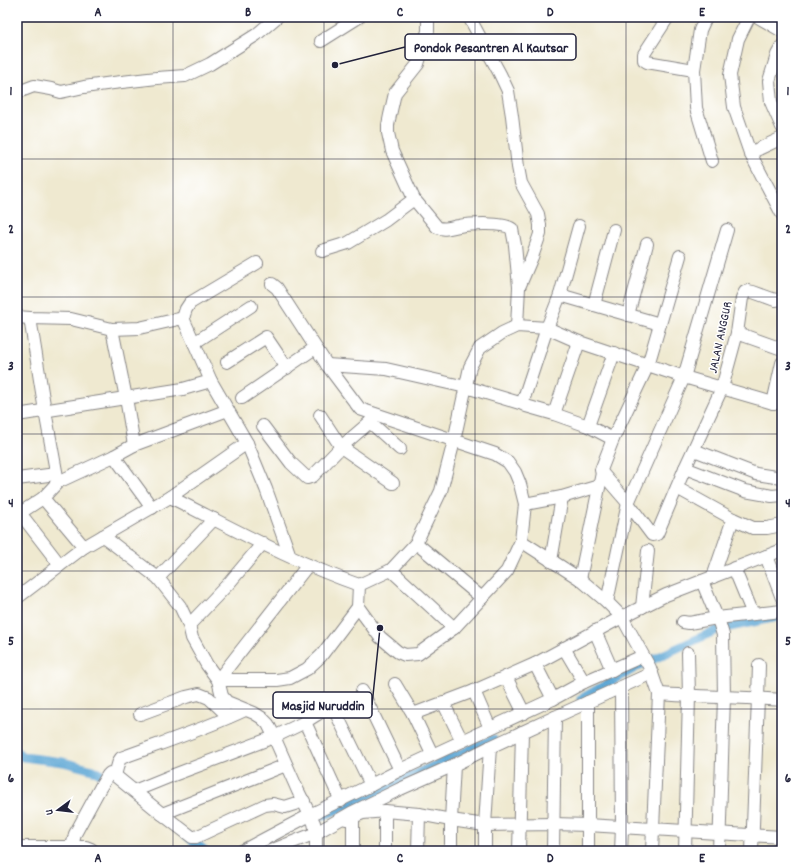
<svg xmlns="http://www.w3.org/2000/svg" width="799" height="868" font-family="Dekko,sans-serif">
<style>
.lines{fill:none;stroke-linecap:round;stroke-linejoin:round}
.canal{stroke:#5ca6d4;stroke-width:9}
.minor-casing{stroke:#888686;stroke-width:14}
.minor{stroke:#fff;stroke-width:12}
.grid{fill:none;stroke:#22223b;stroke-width:1;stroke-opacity:0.55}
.labels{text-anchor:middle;stroke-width:3;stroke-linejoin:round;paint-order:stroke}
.street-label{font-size:13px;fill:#22223b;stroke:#fff}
.leader{fill:none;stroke:#22223b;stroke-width:1.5}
.callout-dot{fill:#22223b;stroke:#fff;stroke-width:1.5}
.callout{fill:#fff;stroke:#22223b;stroke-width:1.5}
.callout-label{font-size:14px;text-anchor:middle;font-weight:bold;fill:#22223b}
.neatline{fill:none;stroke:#22223b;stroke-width:1.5}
.grid-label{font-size:13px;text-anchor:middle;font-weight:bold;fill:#22223b}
</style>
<rect width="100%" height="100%" fill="#fff"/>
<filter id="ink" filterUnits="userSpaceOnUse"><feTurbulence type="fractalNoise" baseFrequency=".025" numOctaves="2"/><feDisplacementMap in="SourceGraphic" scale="8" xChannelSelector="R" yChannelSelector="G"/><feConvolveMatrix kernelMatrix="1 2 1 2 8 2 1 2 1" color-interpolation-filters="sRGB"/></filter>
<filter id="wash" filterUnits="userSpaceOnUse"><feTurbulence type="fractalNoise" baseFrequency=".012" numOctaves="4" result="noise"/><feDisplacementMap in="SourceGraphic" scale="16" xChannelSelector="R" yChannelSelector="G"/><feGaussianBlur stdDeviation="0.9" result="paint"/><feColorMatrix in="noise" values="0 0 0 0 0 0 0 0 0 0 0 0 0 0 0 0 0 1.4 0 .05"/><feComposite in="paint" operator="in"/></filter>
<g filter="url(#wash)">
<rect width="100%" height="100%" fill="#efe9d0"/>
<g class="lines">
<g class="canal">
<path d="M725 628 777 617"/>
<path d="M581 699 633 669 671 651 719 629"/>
<path d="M17 752 23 757 63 762 93 770 104 776"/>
<path d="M308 822 352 803 431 767 493 739"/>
<path d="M186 835 205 851"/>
</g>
</g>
</g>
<g filter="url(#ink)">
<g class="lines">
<defs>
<g id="minor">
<path d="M428 17V31L418 64 395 93 390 115 388 125V133L392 151 414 199 437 227C445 231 451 227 459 226 470 224 504 222 512 229L515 245 519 287 517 326"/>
<path d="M469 17 500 74 508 91 512 116 518 167 521 183 538 214 540 225V234L532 257 520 285"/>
<path d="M668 17 644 54V60L647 62 694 70"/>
<path d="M706 17 700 30 694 70 696 108 712 161"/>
<path d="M749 17 738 39 730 75 734 107 750 153 782 214"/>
<path d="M758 17 782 31"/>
<path d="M321 41 359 17"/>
<path d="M782 46 777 55 769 81 771 102 782 127"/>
<path d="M17 94 21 91 34 86 51 89 61 92 84 87 113 83 157 78 185 76 210 64 256 35 277 17"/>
<path d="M750 153 782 138"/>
<path d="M579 226 560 295 547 328 523 401V404L526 406 554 414 588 426 613 439"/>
<path d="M322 251 348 243 386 220 414 199"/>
<path d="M680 256 648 365 613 439 601 470 602 473 628 503 652 535 657 534 685 468 722 388 737 333 742 298 745 292 748 291 753 292 775 300 782 299"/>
<path d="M272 284 277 288 327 365 360 409 495 454 508 462 515 472 520 484 525 504 521 541 507 571 454 628 418 654 405 655 398 652 380 637 358 607"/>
<path d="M560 295 660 324"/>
<path d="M594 305 614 230"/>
<path d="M628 315 647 244"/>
<path d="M17 317 30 318 71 319 112 329 139 328 183 318 211 381 247 443 266 489 290 556"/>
<path d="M30 318 45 411 58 482"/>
<path d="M183 318 186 309 190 303 257 263"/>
<path d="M112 329 126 398 134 445"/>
<path d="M737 333 782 349"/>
<path d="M194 343 251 306"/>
<path d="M227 362 266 337 287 368"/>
<path d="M327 365 386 369 466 387 523 404"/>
<path d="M242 398 315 348"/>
<path d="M773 403 782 363"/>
<path d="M554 414 579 342"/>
<path d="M17 415 183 389 211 381"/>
<path d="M320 415 341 447 393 483"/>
<path d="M375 415 370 422 400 449"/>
<path d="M263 426 291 463 307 478 313 476 341 447 370 422"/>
<path d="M588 426 614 353"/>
<path d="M694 450 756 474 782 478"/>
<path d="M114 456 152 508"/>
<path d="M685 468 745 491 772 496 782 495"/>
<path d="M17 479 56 474"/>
<path d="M677 488 733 519 753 528H767L782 525"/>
<path d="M170 497 247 443"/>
<path d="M43 498 84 547"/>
<path d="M525 504 562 497 599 486"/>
<path d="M20 513 60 565"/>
<path d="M17 515 43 498 58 482 114 456 134 445 228 410"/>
<path d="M103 536 158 578 180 606 189 625 192 638 207 665 218 680 222 696 227 702 254 713 262 718 268 724 271 730 298 791 314 823 316 833V851"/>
<path d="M521 541 580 579 607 602 622 617 650 668 659 694 652 851"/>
<path d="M416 543 482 598"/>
<path d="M766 556 782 598"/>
<path d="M551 561 562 497"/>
<path d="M308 565 218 680H277L290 678 307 669 321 656 358 607 359 585"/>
<path d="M734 568 753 614"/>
<path d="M391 570 454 628"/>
<path d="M713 577 733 519"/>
<path d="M158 578 214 519"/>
<path d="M580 579 602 473"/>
<path d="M702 581 720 625 723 635 724 697 719 851"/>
<path d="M17 598 84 547 170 497C232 528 293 562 359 585L391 570 416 543 441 491 454 441 470 367 480 348 502 333 517 326 547 328 579 342 684 377 773 403H782"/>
<path d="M607 602 628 503 684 377 727 230"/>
<path d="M642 607 648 551"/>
<path d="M683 622 689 623 717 618 782 611"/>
<path d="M189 625 230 582 263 543"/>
<path d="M595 631 612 670"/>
<path d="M564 648 584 682"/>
<path d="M535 664 553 699"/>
<path d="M506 677 524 713"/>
<path d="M395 684 413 714 432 754"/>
<path d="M621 688 622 827 621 851"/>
<path d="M362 691 400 770"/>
<path d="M474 691 490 728"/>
<path d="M659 694C700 697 741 697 782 700"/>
<path d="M443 702 462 741"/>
<path d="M140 714 186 697 199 694 209 698 229 717"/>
<path d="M413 714 474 691 535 664 622 617 666 595 782 550"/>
<path d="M305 722 341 801"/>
<path d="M115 775 119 761 121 758C162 743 205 729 245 710"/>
<path d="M134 791 171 776 274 737 305 722 332 705 371 785"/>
<path d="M162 814 286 765"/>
<path d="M353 817 363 813 385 811 419 814 451 820 485 825 554 824 588 825 782 837"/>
<path d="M346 819 353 817V851"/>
<path d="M20 847H86L91 849 93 851"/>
<path d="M72 847 75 834 100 788 108 775 110 773 113 774 162 814 192 837H196L265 805 273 804 285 807 304 801"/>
<path d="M242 851 310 815 371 785 400 770 553 699 584 682 643 656"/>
<path d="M270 851 316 833 351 813 400 789 454 765 490 747 555 717 652 673"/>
<path d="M385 851V811"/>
<path d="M418 851 419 814"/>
<path d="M451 851V820L454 765"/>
<path d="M485 851V825L490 747"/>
<path d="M519 851 522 732"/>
<path d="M553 851 555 717"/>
<path d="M588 851V702"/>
<path d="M685 851 689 696 688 653"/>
<path d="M752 851 758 698 759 665"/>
</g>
</defs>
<use href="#minor" class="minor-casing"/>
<use href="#minor" class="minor"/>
</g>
</g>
<path class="grid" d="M173 17V851M324 17V851M475 17V851M626 17V851M17 159H782M17 297H782M17 434H782M17 571H782M17 709H782"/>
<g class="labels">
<g class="street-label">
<text transform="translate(719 337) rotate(-78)" y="5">JALAN ANGGUR</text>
</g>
</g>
<path class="leader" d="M335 65L405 47M380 628L372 705"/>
<g class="callout-dot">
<circle cx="335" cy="65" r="4"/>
<circle cx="380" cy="628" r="4"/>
</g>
<g class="callout">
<rect x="405" y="34" width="171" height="26" rx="4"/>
<rect x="273" y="692" width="99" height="26" rx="4"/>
</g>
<g class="callout-label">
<text x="491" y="52">Pondok Pesantren Al Kautsar</text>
<text x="323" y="710">Masjid Nuruddin</text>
</g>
<rect width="799" height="868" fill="none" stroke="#fff" stroke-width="44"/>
<g transform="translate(58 810) rotate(255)" stroke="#ffffff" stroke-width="3" paint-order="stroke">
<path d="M0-3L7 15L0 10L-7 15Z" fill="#22223b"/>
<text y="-6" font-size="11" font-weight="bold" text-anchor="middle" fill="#22223b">U</text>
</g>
<rect x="22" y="22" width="755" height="824" class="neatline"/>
<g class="grid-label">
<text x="98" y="16">A</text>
<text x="248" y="16">B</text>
<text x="400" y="16">C</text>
<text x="550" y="16">D</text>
<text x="702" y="16">E</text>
<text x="11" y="95">1</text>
<text x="788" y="95">1</text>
<text x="11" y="233">2</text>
<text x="788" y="233">2</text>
<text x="11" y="370">3</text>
<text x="788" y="370">3</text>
<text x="11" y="507">4</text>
<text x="788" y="507">4</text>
<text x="11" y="645">5</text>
<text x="788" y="645">5</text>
<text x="11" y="782">6</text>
<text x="788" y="782">6</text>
<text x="98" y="862">A</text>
<text x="248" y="862">B</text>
<text x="400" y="862">C</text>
<text x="550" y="862">D</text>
<text x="702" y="862">E</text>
</g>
</svg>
